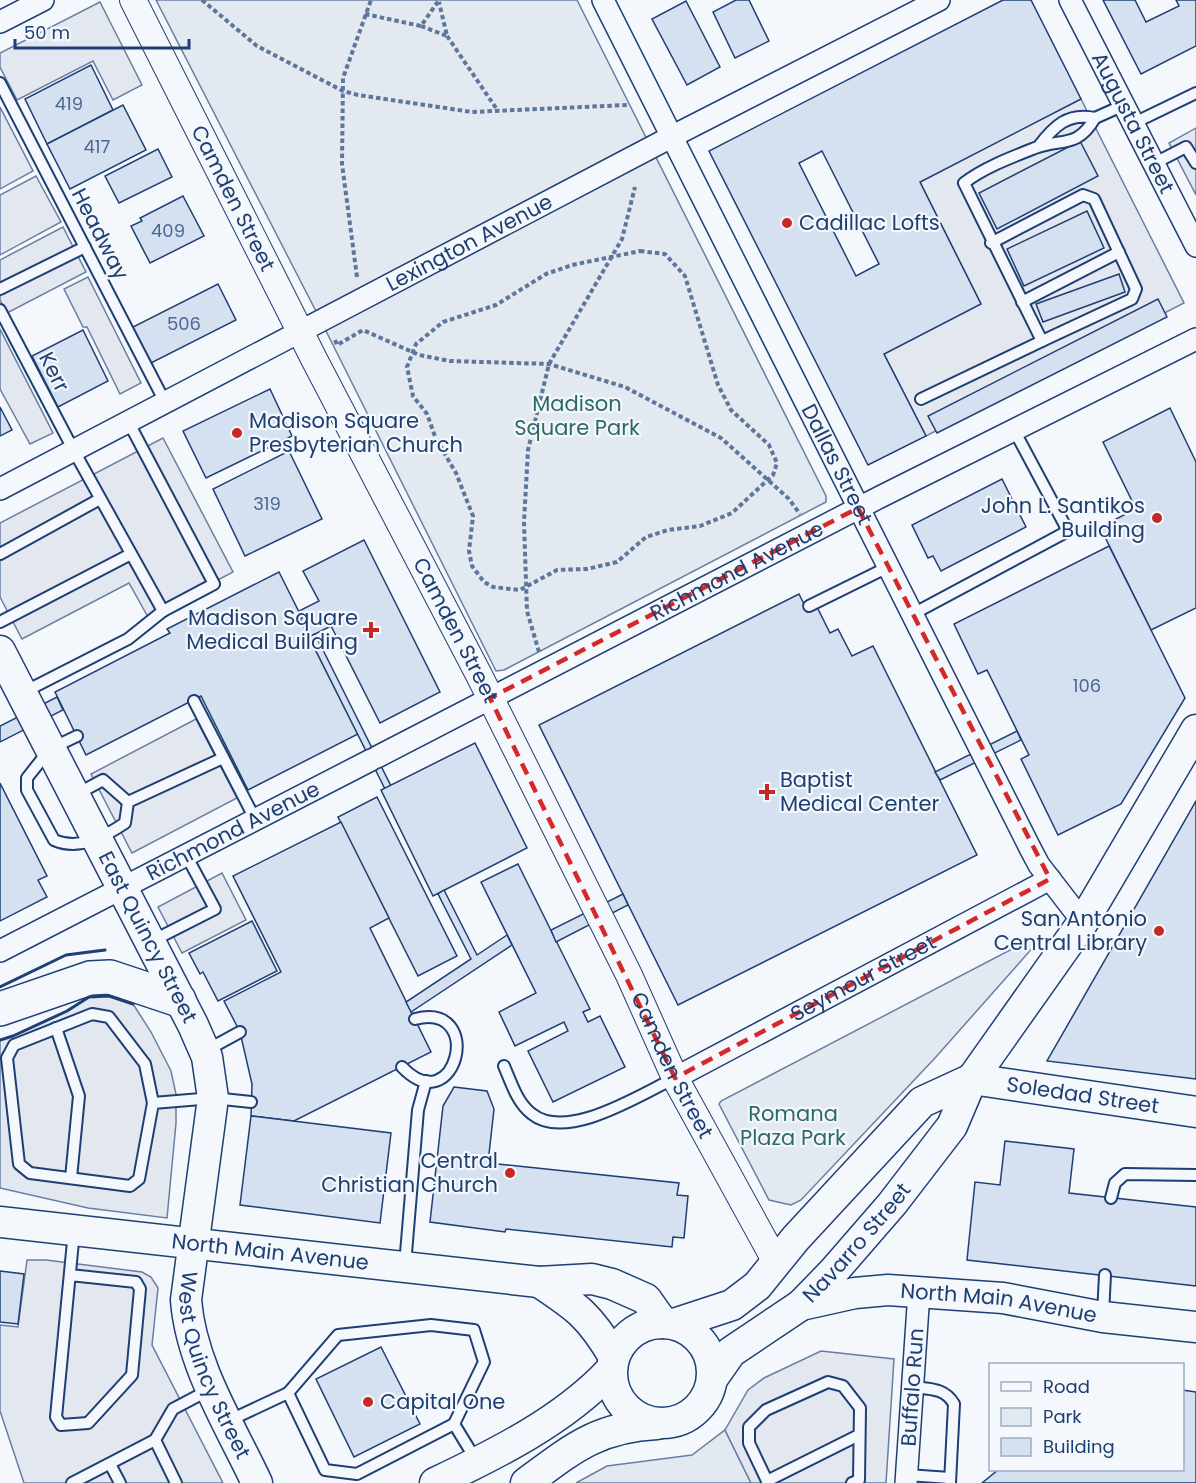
<svg xmlns="http://www.w3.org/2000/svg" width="1196" height="1483" font-family="Poppins,sans-serif">
<style>
.green{fill:#e3e9f0;stroke:#687fa3;stroke-width:1.5}
.parking{fill:#e3e8f0;stroke:#687fa3;stroke-width:1.5}
.building{fill:#d5e0f0;stroke:#1d3f73;stroke-width:1.5;fill-rule:evenodd}
.lines{fill:none;stroke-linecap:round;stroke-linejoin:round}
.service-casing{stroke:#1d3f73;stroke-width:14}
.minor-casing{stroke:#1d3f73;stroke-width:24}
.tertiary-casing{stroke:#1d3f73;stroke-width:28}
.secondary-casing{stroke:#1d3f73;stroke-width:33}
.motorway-casing{stroke:#1d3f73;stroke-width:36}
.path{stroke:#5e769c;stroke-width:4;stroke-dasharray:4.5 3;stroke-linecap:butt}
.service{stroke:#f4f7fb;stroke-width:10}
.minor{stroke:#f4f7fb;stroke-width:21}
.tertiary{stroke:#f4f7fb;stroke-width:26}
.secondary{stroke:#f4f7fb;stroke-width:30}
.motorway{stroke:#f4f7fb;stroke-width:33}
.wall{stroke:#1d3f73;stroke-width:3}
.marked{fill:none;stroke:#d62828;stroke-width:4.5;stroke-dasharray:12 8;stroke-linejoin:round}
.poi-dot{fill:#c62828;stroke:#f4f7fb;stroke-width:2}
.labels{text-anchor:middle;stroke-width:4.5;stroke-linejoin:round;paint-order:stroke}
.number-label{font-size:18px;fill:#4b6792}
.street-label{font-size:21px;fill:#1d3f73;stroke:#f4f7fb}
.poi-label{font-size:21px;fill:#1d3f73;stroke:#f4f7fb;text-anchor:start}
.park-label{font-size:21px;fill:#2c6c60;stroke:#f4f7fb}
</style>
<rect width="100%" height="100%" fill="#f4f7fb"/>
<g class="green">
<path d="M156 0H577L826 496V502L504 670 496 671 321 321Z"/>
<path d="M1033 938 1036 944 935 1058 801 1200 791 1205 769 1200 719 1104 721 1101Z"/>
<path d="M725 1430 751 1483H576L607 1466 692 1455Z"/>
</g>
<g class="parking">
<path d="M100 2 142 85 113 100 93 61 17 100 0 67V53Z"/>
<path d="M1081 99 1184 303 926 436 884 354 981 304 920 182Z"/>
<path d="M0 107 33 171 0 189Z"/>
<path d="M1196 128V195L1169 143Z"/>
<path d="M36 176 61 222 0 255V195Z"/>
<path d="M63 227 86 272 7 313 0 300V260Z"/>
<path d="M88 277 141 383 120 394 87 327H83L64 289Z"/>
<path d="M0 329 53 433 30 444 0 389Z"/>
<path d="M163 438 233 572 148 617 129 583 22 639 0 597V523Z"/>
<path d="M196 719 237 798 132 853 91 774Z"/>
<path d="M222 873 246 920 182 953 158 907Z"/>
<path d="M109 996 133 1004 151 1032 171 1071 176 1094V1123L167 1218 88 1208 0 1188V1040L13 1036 67 1011 89 997Z"/>
<path d="M27 1260H46L142 1272 151 1277 158 1288 152 1345 223 1483H24L0 1411V1325L18 1327Z"/>
<path d="M821 1351 894 1359 886 1483H751L725 1430 748 1390 764 1378Z"/>
</g>
<g class="building">
<path d="M736 0H749L769 41 735 58 713 12Z"/>
<path d="M1003 0H1031L1081 99 920 182 981 304 884 354 926 436 868 465 709 151ZM822 151 879 264 856 276 799 163Z"/>
<path d="M1103 0H1135L1146 22 1179 6 1176 0H1196V46L1141 74Z"/>
<path d="M686 1 720 67 687 85 652 19Z"/>
<path d="M91 65 113 110 47 144 25 99Z"/>
<path d="M123 105 146 150 70 189 47 144Z"/>
<path d="M1080 141 1098 176 997 229 979 193Z"/>
<path d="M158 149 172 177 119 203 105 176Z"/>
<path d="M183 196 204 236 150 263 131 226 142 221 140 218Z"/>
<path d="M1087 211 1104 248 1024 286 1007 249Z"/>
<path d="M1119 274 1125 292 1043 322 1036 304Z"/>
<path d="M218 284 236 320 149 364 131 328Z"/>
<path d="M1158 299 1167 317 937 433 928 416Z"/>
<path d="M83 330 108 381 58 407 32 356Z"/>
<path d="M270 389 292 436 206 478 183 431Z"/>
<path d="M0 407 12 430 0 436Z"/>
<path d="M1170 408 1196 462V608L1151 630 1100 527 1136 509 1103 442Z"/>
<path d="M289 451 322 519 245 556 213 489Z"/>
<path d="M1002 479 1026 527 941 571 933 556 928 558 912 525Z"/>
<path d="M364 540 440 692 380 723 331 626 309 637 300 619 302 618 299 611 319 601 303 571Z"/>
<path d="M1109 546 1185 698 1121 804 1058 835 1021 759 1029 755 987 670 978 674 954 624Z"/>
<path d="M279 572 302 618 300 619 358 734 248 790 201 696 86 755 55 692 170 633 167 629Z"/>
<path d="M799 594 808 612 817 607 830 633 838 629 852 656 873 646 977 855 678 1005 539 725Z"/>
<path d="M315 634 391 786 385 789 309 637Z"/>
<path d="M57 697 63 710 0 742V726Z"/>
<path d="M1017 731 1021 740 940 780 935 772Z"/>
<path d="M475 743 527 848 433 896 381 790Z"/>
<path d="M0 783 47 876 38 880 47 897 0 921Z"/>
<path d="M377 797 457 956 418 976 338 817Z"/>
<path d="M1196 801V1079L1047 1061Z"/>
<path d="M341 822 389 918 370 928 431 1052 294 1121 251 1116 252 1084 240 1032 224 1001 281 972 233 876Z"/>
<path d="M518 864 590 1009 583 1012 588 1022 600 1016 625 1067 553 1102 528 1051 568 1031 564 1022 515 1046 499 1012 536 993 481 882Z"/>
<path d="M444 890 477 955 507 935 512 945 411 1012 406 1002 471 959 438 894Z"/>
<path d="M623 894 628 905 556 942 551 930Z"/>
<path d="M252 921 277 971 218 1001 203 972 200 974 189 953Z"/>
<path d="M454 1087 487 1091 494 1109 488 1163 679 1183 677 1195 688 1196 684 1238 673 1237 672 1247 506 1229 505 1232 430 1222 443 1106Z"/>
<path d="M251 1116 391 1133 380 1223 240 1205Z"/>
<path d="M1005 1141 1074 1149 1069 1193 1196 1207V1286L967 1260 975 1182 1000 1185Z"/>
<path d="M0 1271 24 1274 18 1324 0 1322Z"/>
<path d="M381 1347 420 1424 354 1457 316 1379Z"/>
<path d="M1182 1390 1196 1392V1483H982L998 1470H1182Z"/>
</g>
<g class="lines">
<defs>
<g id="service">
<path d="M0 83 166 404"/>
<path d="M1095 118 1124 105"/>
<path d="M1132 124 1196 93"/>
<path d="M1153 164 1186 147 1196 163"/>
<path d="M991 243 1083 195 1094 199 1136 289 1132 299 1042 341"/>
<path d="M0 289 85 247"/>
<path d="M1022 302 1119 252"/>
<path d="M0 310 74 451 163 611 214 584 129 423"/>
<path d="M921 399 1042 341 964 183C983 168 1012 157 1035 148 1061 138 1077 149 1095 118 1068 112 1054 126 1038 147"/>
<path d="M0 554 100 499"/>
<path d="M809 606 888 567"/>
<path d="M911 615 1068 531 1014 430"/>
<path d="M0 622 131 554"/>
<path d="M24 692 128 639 163 611"/>
<path d="M194 701 255 819"/>
<path d="M77 736 50 749 27 778V790L54 840C79 851 104 837 125 823L128 802 223 758"/>
<path d="M77 794 103 780 128 802"/>
<path d="M152 941 215 909 186 855"/>
<path d="M56 1028 79 1096 71 1178"/>
<path d="M207 1050 240 1032"/>
<path d="M504 1066C511 1082 517 1103 532 1114 567 1142 641 1094 675 1078"/>
<path d="M402 1067C456 1123 486 1001 415 1019"/>
<path d="M153 1103 145 1064 109 1017 92 1014 14 1045 7 1058 19 1164 30 1173 130 1186 139 1179 153 1103 213 1098 251 1102"/>
<path d="M1111 1198 1115 1183 1125 1174 1196 1175"/>
<path d="M405 1265 418 1110 426 1081"/>
<path d="M70 1275 136 1282 140 1289 132 1375 88 1423 61 1425 56 1417 74 1231"/>
<path d="M1103 1314 1105 1275"/>
<path d="M913 1387C930 1389 945 1388 954 1404L950 1483"/>
<path d="M288 1393 338 1335 431 1325 474 1330 484 1362 454 1424"/>
<path d="M228 1421 288 1393 325 1470 357 1474 454 1424 476 1460"/>
<path d="M155 1440 173 1409 209 1390"/>
<path d="M110 1464 120 1483"/>
<path d="M907 1475 950 1478"/>
<path d="M767 1481 859 1435"/>
<path d="M72 1483 155 1440 176 1483"/>
<path d="M768 1483 749 1443V1427L766 1410 828 1382 843 1386 860 1408 859 1480 852 1483"/>
</g>
<g id="minor">
<path id="s1" d="M603 0 1030 848 1039 865 1083 922"/>
<path id="s2" d="M1070 0 1196 246"/>
<path d="M0 22 43 0"/>
<path id="s3" d="M0 489 673 136 939 0"/>
<path id="s4" d="M377 757 880 497 1196 339"/>
<path id="s5" d="M0 951 371 760"/>
<path id="s6" d="M675 1078 1050 879"/>
<path id="s7" d="M906 1483 919 1292"/>
</g>
<g id="tertiary">
<path id="s8" d="M133 0 314 359 479 675 629 975 675 1078 776 1262"/>
</g>
<g id="secondary">
<path id="s9" d="M0 651 193 1025 207 1057 213 1098 186 1300C191 1365 230 1425 257 1483"/>
<path id="s10" d="M972 1079 1196 1112"/>
<path id="s11" d="M0 1222 539 1282 592 1279 612 1284 646 1299 663 1323"/>
<path d="M539 1282C577 1307 590 1316 614 1357"/>
<path id="s12" d="M801 1305 855 1293 888 1290 1003 1298 1103 1317 1196 1327"/>
<circle cx="662" cy="1373" r="50"/>
<path d="M674 1324 732 1305 757 1286 796 1238 922 1102 972 1079"/>
<path id="s13" d="M712 1379 731 1352 801 1305 833 1272 892 1204 952 1126 972 1079 1083 922 1196 730"/>
<path d="M435 1483C496 1454 563 1421 610 1371"/>
<path d="M526 1483C572 1449 597 1427 657 1424"/>
</g>
<path id="motorway" d="M0 1009 90 978 110 977 179 1000"/>
</defs>
<use href="#service" class="service-casing"/>
<use href="#minor" class="minor-casing"/>
<use href="#tertiary" class="tertiary-casing"/>
<use href="#secondary" class="secondary-casing"/>
<use href="#motorway" class="motorway-casing"/>
<g class="path">
<path d="M202 0 257 46 343 91 358 95 472 112 627 105"/>
<path d="M365 14 421 26 439 0"/>
<path d="M421 26 447 36 439 2"/>
<path d="M447 36 498 111"/>
<path d="M640 251 665 254 685 276 718 385 731 410 769 445 777 463 773 475 732 513 700 526 668 530 646 537 617 562 587 569 557 570 520 590 493 587 484 582 472 566 469 551 473 516 456 473 436 439 427 414 413 396 407 367 416 344 443 322 496 305 546 274 572 265Z"/>
<path d="M357 277 342 164 343 78 371 0"/>
<path d="M335 340 337 345 363 330 419 355 450 361 549 364 625 387 721 438 789 499 800 514"/>
<path d="M539 652 527 611 524 522 528 450 549 364 622 239 635 187"/>
</g>
<use href="#service" class="service"/>
<use href="#minor" class="minor"/>
<use href="#tertiary" class="tertiary"/>
<use href="#secondary" class="secondary"/>
<use href="#motorway" class="motorway"/>
<g class="wall">
<path d="M0 987 66 955 105 950"/>
<path d="M0 1040 13 1036 67 1011 89 997 109 996 133 1004"/>
</g>
</g>
<path class="marked" d="M858 508 1050 879 675 1078 490 698Z"/>
<g class="poi-dot">
<circle cx="787" cy="223" r="6"/>
<circle cx="237" cy="433" r="6"/>
<circle cx="1157" cy="518" r="6"/>
<path d="M368 621h6v6h6v6h-6v6h-6v-6h-6v-6h6z"/>
<path d="M764 783h6v6h6v6h-6v6h-6v-6h-6v-6h6z"/>
<circle cx="1159" cy="931" r="6"/>
<circle cx="510" cy="1173" r="6"/>
<circle cx="368" cy="1402" r="6"/>
</g>
<g class="labels">
<g class="number-label">
<text x="69" y="110">419</text>
<text x="97" y="153">417</text>
<text x="168" y="237">409</text>
<text x="184" y="330">506</text>
<text x="267" y="510">319</text>
<text x="1087" y="692">106</text>
</g>
<g class="street-label">
<text dy="7" stroke="none"><textPath href="#s2" startOffset="138">Augusta Street</textPath></text>
<text dy="7" stroke="none"><textPath href="#s8" startOffset="222">Camden Street</textPath></text>
<text transform="translate(100 234) rotate(63)" y="7">Headway</text>
<text dy="7" stroke="none"><textPath href="#s3" startOffset="530">Lexington Avenue</textPath></text>
<text transform="translate(54 372) rotate(63)" y="7">Kerr</text>
<text dy="7" stroke="none"><textPath href="#s1" startOffset="520">Dallas Street</textPath></text>
<text dy="7" stroke="none"><textPath href="#s4" startOffset="405">Richmond Avenue</textPath></text>
<text dy="7" stroke="none"><textPath href="#s8" startOffset="708">Camden Street</textPath></text>
<text dy="7" stroke="none"><textPath href="#s5" startOffset="262">Richmond Avenue</textPath></text>
<text dy="7" stroke="none"><textPath href="#s9" startOffset="322">East Quincy Street</textPath></text>
<text dy="7" stroke="none"><textPath href="#s6" startOffset="213">Seymour Street</textPath></text>
<text dy="7" stroke="none"><textPath href="#s8" startOffset="1194">Camden Street</textPath></text>
<text dy="7" stroke="none"><textPath href="#s10" startOffset="112">Soledad Street</textPath></text>
<text dy="7" stroke="none"><textPath href="#s13" startOffset="201">Navarro Street</textPath></text>
<text dy="7" stroke="none"><textPath href="#s11" startOffset="272">North Main Avenue</textPath></text>
<text dy="7" stroke="none"><textPath href="#s12" startOffset="200">North Main Avenue</textPath></text>
<text dy="7" stroke="none"><textPath href="#s9" startOffset="771">West Quincy Street</textPath></text>
<text dy="7" stroke="none"><textPath href="#s7" startOffset="96">Buffalo Run</textPath></text>
</g>
<g class="poi-label">
<text x="799" y="230">Cadillac Lofts</text>
<text x="249" y="428">Madison Square<tspan x="249" dy="24">Presbyterian Church</tspan></text>
<text x="1145" y="513" text-anchor="end">John L. Santikos<tspan x="1145" dy="24">Building</tspan></text>
<text x="358" y="625" text-anchor="end">Madison Square<tspan x="358" dy="24">Medical Building</tspan></text>
<text x="780" y="787">Baptist<tspan x="780" dy="24">Medical Center</tspan></text>
<text x="1147" y="926" text-anchor="end">San Antonio<tspan x="1147" dy="24">Central Library</tspan></text>
<text x="498" y="1168" text-anchor="end">Central<tspan x="498" dy="24">Christian Church</tspan></text>
<text x="380" y="1409">Capital One</text>
</g>
<g class="park-label">
<text x="577" y="411">Madison<tspan x="577" dy="24">Square Park</tspan></text>
<text x="793" y="1121">Romana<tspan x="793" dy="24">Plaza Park</tspan></text>
</g>
</g>
<rect x="989" y="1363" width="195" height="108" fill="#f4f7fb" stroke="#9eadc5" stroke-width="1.5"/>
<rect x="1001" y="1382" width="30" height="9" fill="#f4f7fb" stroke="#9eadc5" stroke-width="1.5"/>
<text x="1043" y="1393" font-size="18" fill="#1d3f73">Road</text>
<rect x="1001" y="1408" width="30" height="18" fill="#e3e9f0" stroke="#9eadc5" stroke-width="1.5"/>
<text x="1043" y="1423" font-size="18" fill="#1d3f73">Park</text>
<rect x="1001" y="1438" width="30" height="18" fill="#d5e0f0" stroke="#9eadc5" stroke-width="1.5"/>
<text x="1043" y="1453" font-size="18" fill="#1d3f73">Building</text>
<path d="M15 39v9h174v-9" fill="none" stroke="#1d3f73" stroke-width="3"/>
<text x="24" y="39" font-size="18" fill="#1d3f73" stroke="#f4f7fb" stroke-width="4.5" paint-order="stroke">50 m</text>
</svg>
